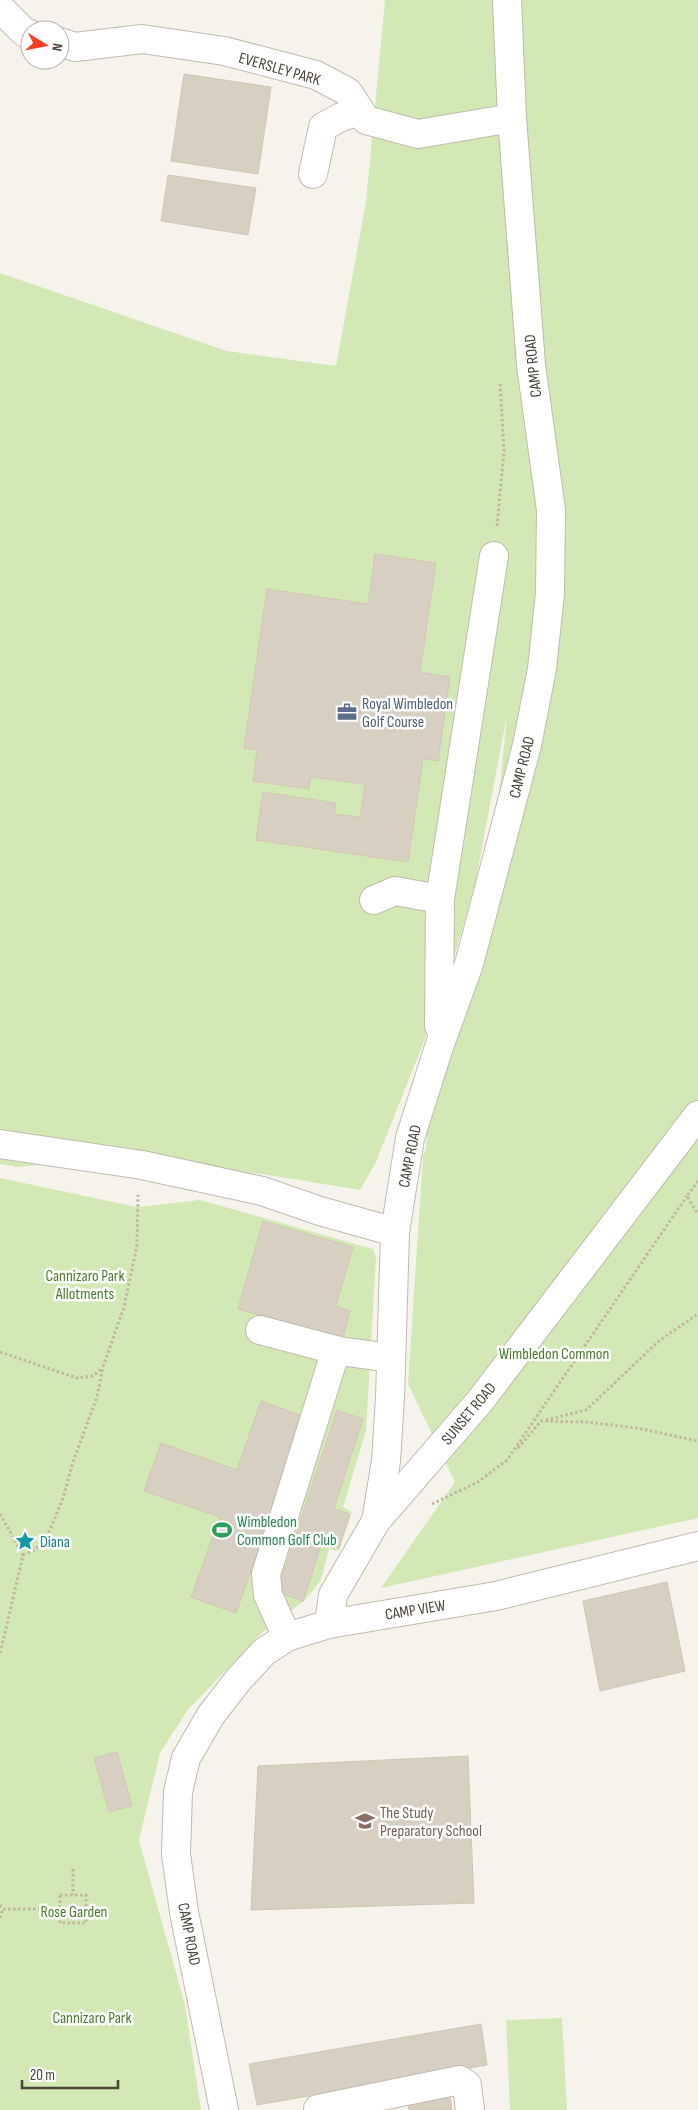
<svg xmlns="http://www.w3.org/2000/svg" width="698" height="2110" font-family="'Sofia Sans Condensed',sans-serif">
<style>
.green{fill:#d2e9b5}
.building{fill:#d7cfc1;stroke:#d2c6b4}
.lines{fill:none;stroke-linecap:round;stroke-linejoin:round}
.minor-casing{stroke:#c1baae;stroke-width:30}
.path{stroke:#c3b69f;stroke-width:3;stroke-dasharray:2.5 2.5;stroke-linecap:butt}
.minor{stroke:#fff;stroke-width:28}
.labels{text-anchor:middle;stroke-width:5;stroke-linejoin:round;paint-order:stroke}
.street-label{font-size:16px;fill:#4a4439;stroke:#fff}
.service-label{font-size:16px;fill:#4e5e75;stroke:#fff;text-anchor:start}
.park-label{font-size:16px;fill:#4a7d2b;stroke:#fff}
.leisure-label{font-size:16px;fill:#27864d;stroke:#fff;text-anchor:start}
.culture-label{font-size:16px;fill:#0d838f;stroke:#fff;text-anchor:start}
.education-label{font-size:16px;fill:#785e54;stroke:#fff;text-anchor:start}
</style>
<rect width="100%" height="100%" fill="#f6f3ec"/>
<g class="green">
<path d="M385 0H698V1518L381 1588 455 1482 408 1384 423 1156 426 1148 428 1114 500 786 507 715 475 884 445 989 375 1164 360 1190 144 1155 18 1167 0 1164V273L227 351 336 366 366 202Z"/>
<path d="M0 1178 137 1207 200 1200 373 1249 376 1258 366 1431 343 1507 352 1512 339 1551 329 1549 321 1580 305 1600 262 1633 187 1711 160 1753 139 1840 185 2005 201 2110H0Z"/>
<path d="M562 2018 567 2110H510L506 2020Z"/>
</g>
<g class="building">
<path d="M184 74 271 87 258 174 171 161Z"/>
<path d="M168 175 256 188 248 235 161 221Z"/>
<path d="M375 554 436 563 420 672 450 677 438 761 423 759 408 862 256 840 263 792 336 803 334 814 360 817 365 784 311 777 309 789 253 781 257 750 244 748 267 589 368 604Z"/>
<path d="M263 1221 353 1247 336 1306 350 1311 343 1338 238 1309Z"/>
<path d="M261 1401 305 1417 236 1613 191 1597 220 1517 144 1491 161 1443 237 1470Z"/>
<path d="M337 1410 363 1419 334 1509 350 1514 339 1548 322 1543 303 1601 277 1592Z"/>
<path d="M667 1582 685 1671 600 1691 583 1601Z"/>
<path d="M117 1752 132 1806 109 1812 94 1758Z"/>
<path d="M468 1756 474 1903 251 1910 258 1766Z"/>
<path d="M481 2024 487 2065 257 2105 249 2064Z"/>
<path d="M450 2093 452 2110H409L407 2097Z"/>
</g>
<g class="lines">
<defs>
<g id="minor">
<path d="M0 8 25 33 30 34"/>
<path d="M60 42 75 47 142 39 224 51 316 75 348 92 366 120 418 134 512 118"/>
<path d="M313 174 323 127 341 117 360 111"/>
<path d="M374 900 395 891 440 899"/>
<path d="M439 1026 440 899 494 556"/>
<path d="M0 1144 142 1165 262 1191 320 1211 395 1232"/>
<path d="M260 1330 339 1351 391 1358"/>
<path d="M376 1521 386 1461 390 1398 395 1232 410 1138 439 1047 469 964 527 745 542 669 550 593 551 510 531 365 512 118 507 0"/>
<path d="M329 1624 333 1595 376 1521 480 1401 698 1115"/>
<path d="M287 1637 268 1595 266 1574 336 1350"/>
<path d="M318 2109 460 2080 467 2085 470 2110"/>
<path d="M224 2110 184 1912 176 1854 178 1792 186 1758 211 1715 239 1679 264 1652 287 1637 329 1624 496 1596 698 1546"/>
</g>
</defs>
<use href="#minor" class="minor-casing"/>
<g class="path">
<path d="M497 526 504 451 500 382"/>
<path d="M698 1181 687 1196 698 1214"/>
<path d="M0 1352 77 1378 93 1376 102 1368"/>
<path d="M546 1420 586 1410 660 1340 698 1314"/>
<path d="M518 1448 541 1421 587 1422 637 1428 698 1441"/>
<path d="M432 1504 478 1482 507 1460 687 1196"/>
<path d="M0 1514 23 1555 0 1654"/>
<path d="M23 1555 35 1550 50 1530 63 1498 73 1462 97 1397 103 1367 124 1307 137 1245 138 1195"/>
<path d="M73 1869V1895"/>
<rect x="60" y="1895" width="26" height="28"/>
<path d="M0 1905 3 1909H60"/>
<path d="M0 1918 3 1909"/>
</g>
<use href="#minor" class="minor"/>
</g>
<defs>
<symbol id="office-bare" viewBox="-9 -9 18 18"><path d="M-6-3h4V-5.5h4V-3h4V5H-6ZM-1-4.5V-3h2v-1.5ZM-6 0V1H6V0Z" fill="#5c6f8a" stroke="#fff" stroke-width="2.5" paint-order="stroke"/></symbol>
<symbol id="stadium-bare" viewBox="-9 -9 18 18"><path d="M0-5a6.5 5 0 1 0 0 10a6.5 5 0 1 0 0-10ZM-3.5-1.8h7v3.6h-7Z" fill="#2e9e5b" stroke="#fff" stroke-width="2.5" paint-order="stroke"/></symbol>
<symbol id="sight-bare" viewBox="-9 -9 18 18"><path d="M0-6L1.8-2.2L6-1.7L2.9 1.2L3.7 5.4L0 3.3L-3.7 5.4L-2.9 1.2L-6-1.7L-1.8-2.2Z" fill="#0f9aa8" stroke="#fff" stroke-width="2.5" paint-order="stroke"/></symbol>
<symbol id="school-bare" viewBox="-9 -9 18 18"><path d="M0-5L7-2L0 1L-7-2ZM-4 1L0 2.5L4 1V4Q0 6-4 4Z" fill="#8d6e63" stroke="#fff" stroke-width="2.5" paint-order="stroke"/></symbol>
</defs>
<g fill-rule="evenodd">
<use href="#office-bare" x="333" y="698" width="28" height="28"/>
<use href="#stadium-bare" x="208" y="1516" width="28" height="28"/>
<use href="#sight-bare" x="11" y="1527" width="28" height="28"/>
<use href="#school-bare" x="351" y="1807" width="28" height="28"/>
</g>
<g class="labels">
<g class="street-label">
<text transform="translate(280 68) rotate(16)" y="6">EVERSLEY PARK</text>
<text transform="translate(532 366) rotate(-96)" y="6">CAMP ROAD</text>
<text transform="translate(521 767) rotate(-76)" y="6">CAMP ROAD</text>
<text transform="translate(409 1156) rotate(-79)" y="6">CAMP ROAD</text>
<text transform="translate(468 1413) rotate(-50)" y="6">SUNSET ROAD</text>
<text transform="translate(415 1609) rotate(-9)" y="6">CAMP VIEW</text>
<text transform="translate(190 1934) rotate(79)" y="6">CAMP ROAD</text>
</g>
<g class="service-label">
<text x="362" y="709">Royal Wimbledon<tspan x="362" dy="18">Golf Course</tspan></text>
</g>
<g class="park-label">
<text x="85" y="1281">Cannizaro Park<tspan x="85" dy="18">Allotments</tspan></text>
<text x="554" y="1359">Wimbledon Common</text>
<text x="74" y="1917">Rose Garden</text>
<text x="92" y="2023">Cannizaro Park</text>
</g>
<g class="leisure-label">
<text x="237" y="1527">Wimbledon<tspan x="237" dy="18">Common Golf Club</tspan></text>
</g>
<g class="culture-label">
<text x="40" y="1547">Diana</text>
</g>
<g class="education-label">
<text x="380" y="1818">The Study<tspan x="380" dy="18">Preparatory School</tspan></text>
</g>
</g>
<g transform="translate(45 45) rotate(100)"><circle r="24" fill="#ffffff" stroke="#b7b4b0"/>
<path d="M0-4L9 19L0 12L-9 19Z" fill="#f84020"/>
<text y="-8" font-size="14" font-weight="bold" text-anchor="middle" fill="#4a4439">N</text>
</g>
<path d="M22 2080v8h96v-8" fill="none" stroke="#4a4439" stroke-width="2.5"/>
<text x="30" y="2080" font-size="15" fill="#4a4439" stroke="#ffffff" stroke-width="4" paint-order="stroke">20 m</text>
</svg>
